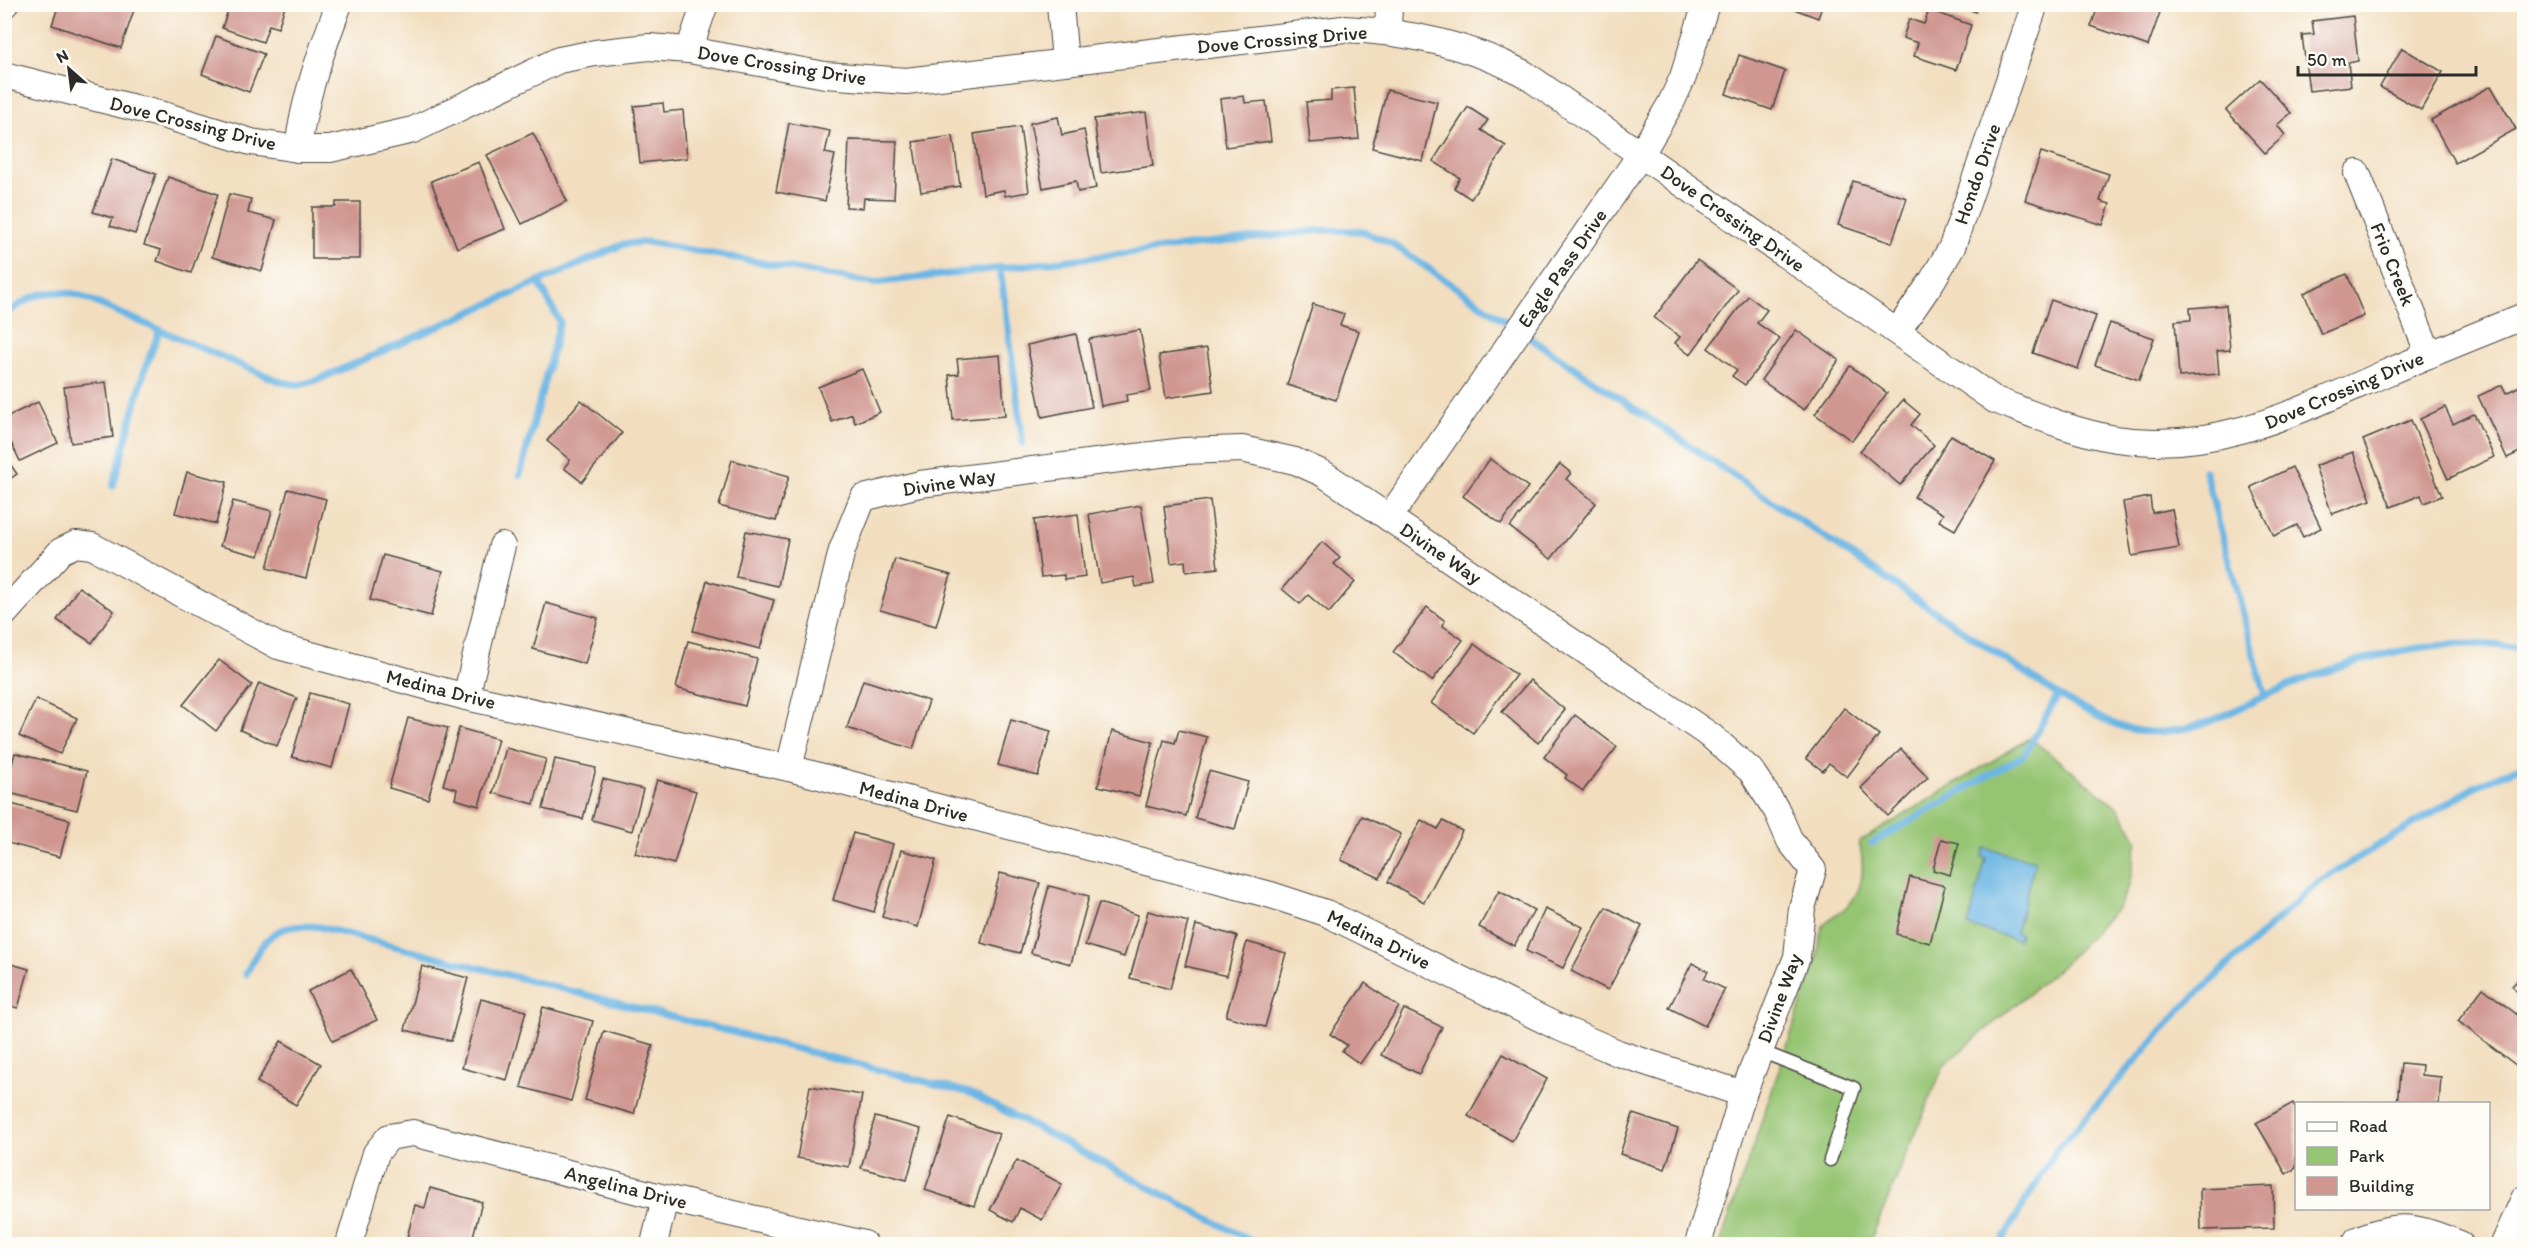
<svg xmlns="http://www.w3.org/2000/svg" width="2529" height="1249" font-family="Itim,sans-serif">
<style>
.green{fill:#95c472;stroke:#60784e;stroke-width:1.5}
.water{fill:#6cb6e4;stroke:#4c7088;stroke-width:1.5}
.lines{fill:none;stroke-linecap:round;stroke-linejoin:round}
.stream{stroke:#6cb6e4;stroke-width:7}
.building{fill:#d09791}
.service-casing{stroke:#494641;stroke-width:15}
.minor-casing{stroke:#494641;stroke-width:28}
.service{stroke:#fff;stroke-width:12}
.minor{stroke:#fff;stroke-width:26}
.labels{text-anchor:middle;stroke-width:5;stroke-linejoin:round;paint-order:stroke}
.street-label{font-size:20px;fill:#2b2b2b;stroke:#fdfcf7}
</style>
<rect width="100%" height="100%" fill="#fdfcf7"/>
<filter id="ink" filterUnits="userSpaceOnUse"><feTurbulence type="fractalNoise" baseFrequency=".0167" numOctaves="2"/><feDisplacementMap in="SourceGraphic" scale="12" xChannelSelector="R" yChannelSelector="G"/><feConvolveMatrix kernelMatrix="1 2 1 2 8 2 1 2 1" color-interpolation-filters="sRGB"/></filter>
<filter id="wash" filterUnits="userSpaceOnUse"><feTurbulence type="fractalNoise" baseFrequency=".008" numOctaves="4" result="noise"/><feDisplacementMap in="SourceGraphic" scale="24" xChannelSelector="R" yChannelSelector="G"/><feGaussianBlur stdDeviation="1.35" result="paint"/><feColorMatrix in="noise" values="0 0 0 0 0 0 0 0 0 0 0 0 0 0 0 0 0 1.4 0 .05"/><feComposite in="paint" operator="in"/></filter>
<g filter="url(#wash)">
<rect width="100%" height="100%" fill="#f2debf"/>
<path class="green" d="M2030 738 2119 808 2137 840 2130 882 2120 905 2065 963 1944 1065 1869 1244H1720L1818 954C1819 945 1819 934 1823 926 1828 918 1838 914 1845 908 1865 891 1865 866 1859 842Z"/>
<path class="water" d="M1985 848 2035 861 2016 933 2020 934 2018 940 1968 926 1986 858 1982 857Z"/>
<g class="lines">
<g class="stream">
<path d="M1000 267 1023 443"/>
<path d="M4 315C32 296 44 287 78 295L281 382 300 385 320 379 624 244 647 242 873 283 1323 230 1361 231 1391 243 1514 327"/>
<path d="M1523 333 2058 695C2090 712 2121 734 2159 732 2204 729 2226 714 2265 696 2342 661 2440 631 2524 650"/>
<path d="M2205 471 2265 696"/>
<path d="M520 475 560 322 538 281"/>
<path d="M113 486 145 369 160 329"/>
<path d="M1872 843 2024 755 2058 695"/>
<path d="M246 974C265 935 276 922 320 927L970 1093 1257 1244"/>
<path d="M2000 1244 2055 1152 2185 1005 2318 882 2476 786 2524 765"/>
</g>
</g>
<g id="blocks">
<g class="building">
<path d="M59 4H118L134 10 121 48 52 25Z"/>
<path d="M230 4H282L285 6 278 28 269 25 263 42 222 28Z"/>
<path d="M1781 4H1823L1818 18Z"/>
<path d="M1953 4H1978L1976 12Z"/>
<path d="M2099 4H2163L2148 46 2091 26Z"/>
<path d="M1929 10 1971 25 1956 70 1914 56 1918 43 1903 38 1909 19 1924 24Z"/>
<path d="M2353 16 2358 61 2348 63 2351 86 2309 91 2302 35 2314 34 2312 21Z"/>
<path d="M216 36 264 54 249 92 202 74Z"/>
<path d="M2402 48 2443 72 2421 110 2380 87Z"/>
<path d="M1739 55 1785 71 1772 110 1726 94Z"/>
<path d="M2260 79 2291 113 2277 125 2285 135 2265 153 2226 110Z"/>
<path d="M2491 86 2516 129 2455 163 2431 120Z"/>
<path d="M1354 88 1359 139 1310 143 1306 102 1331 100V90Z"/>
<path d="M1387 90 1437 102 1423 161 1372 148Z"/>
<path d="M1244 96 1245 103 1266 101 1271 141 1226 147 1220 99Z"/>
<path d="M663 103 664 112 683 110 687 158 640 163 634 106Z"/>
<path d="M1468 107 1488 120 1481 130 1506 146 1471 199 1454 188 1460 178 1433 161Z"/>
<path d="M1146 112 1153 166 1101 173 1094 119Z"/>
<path d="M1058 117 1062 135 1084 130 1096 188 1078 192 1076 181 1043 188 1030 123Z"/>
<path d="M789 123 830 131 825 153 835 155 825 201 776 192Z"/>
<path d="M1020 127 1029 192 1005 196 1004 190 983 194 974 134Z"/>
<path d="M533 133 567 201 522 224 487 155Z"/>
<path d="M953 136 960 186 921 192 913 142Z"/>
<path d="M849 140 897 141 894 199 864 198 863 208 846 207Z"/>
<path d="M2041 152 2109 174 2100 201 2110 204 2103 225 2025 200Z"/>
<path d="M112 159 156 174 135 234 110 226 113 218 93 212Z"/>
<path d="M479 162 505 229 457 248 431 181Z"/>
<path d="M168 177 218 194 191 273 157 261 161 250 144 245Z"/>
<path d="M1853 181 1907 198 1892 243 1838 225Z"/>
<path d="M229 194 251 199 248 213 276 220 262 271 212 257Z"/>
<path d="M336 202H360V259H312V207H336Z"/>
<path d="M1697 260 1738 290 1690 355 1675 343 1680 337 1654 318Z"/>
<path d="M2347 274 2364 316 2321 334 2304 293Z"/>
<path d="M1748 296 1767 310 1757 323 1780 339 1745 385 1732 376 1737 370 1708 348Z"/>
<path d="M2051 300 2096 316 2078 369 2033 353Z"/>
<path d="M1313 304 1344 314 1340 325 1359 331 1336 400 1287 385Z"/>
<path d="M2226 305 2230 350 2217 351 2219 374 2179 377 2175 321 2191 320 2190 308Z"/>
<path d="M2110 323 2154 338 2139 380 2095 365Z"/>
<path d="M1140 330 1151 391 1126 395 1127 401 1101 406 1089 339Z"/>
<path d="M1796 330 1839 360 1804 410 1761 380Z"/>
<path d="M1076 334 1092 407 1042 417 1027 345Z"/>
<path d="M1207 348 1213 391 1166 398 1159 355Z"/>
<path d="M1000 355 1005 416 953 420 949 375 959 374 957 359Z"/>
<path d="M1850 366 1887 393 1852 441 1815 414Z"/>
<path d="M862 369 880 412 855 423 852 414 832 422 818 387Z"/>
<path d="M106 382 113 437 71 443 64 387Z"/>
<path d="M2524 384V450L2507 458 2478 396 2502 385 2506 393Z"/>
<path d="M581 400 622 433 582 482 564 468 570 460 547 441Z"/>
<path d="M1903 400 1920 414 1911 425 1934 445 1900 485 1860 451Z"/>
<path d="M38 402 58 443 20 461 4 428V418Z"/>
<path d="M2445 407 2453 424 2474 414 2494 457 2448 479 2420 419Z"/>
<path d="M2411 420 2442 496 2424 503 2421 495 2391 507 2363 440Z"/>
<path d="M1951 435 1995 461 1955 530 1939 521 1943 514 1914 497Z"/>
<path d="M2353 452 2371 500 2332 514 2315 466Z"/>
<path d="M4 455 17 474 4 483Z"/>
<path d="M1490 459 1528 487 1501 524 1463 496Z"/>
<path d="M732 460 789 476 776 521 719 506Z"/>
<path d="M1560 464 1571 473 1566 479 1596 503 1551 559 1510 527Z"/>
<path d="M2292 467 2321 528 2303 537 2297 525 2274 536 2251 487Z"/>
<path d="M187 472 227 482 216 524 175 513Z"/>
<path d="M288 489 326 499 306 578 267 568Z"/>
<path d="M2150 497 2152 513 2172 509 2179 548 2132 556 2123 502Z"/>
<path d="M1210 500 1218 568 1186 572 1185 561 1171 563 1164 506Z"/>
<path d="M233 501 272 511 259 556 220 546Z"/>
<path d="M1141 505 1154 584 1136 587 1134 577 1100 583 1089 514Z"/>
<path d="M1078 514 1085 577 1064 580V575L1041 577 1034 520Z"/>
<path d="M746 531 788 539 778 586 736 577Z"/>
<path d="M1322 542 1340 558 1334 564 1355 582 1329 613 1308 595 1300 604 1282 589Z"/>
<path d="M383 555 443 571 431 616 370 600Z"/>
<path d="M895 559 951 575 936 626 880 610Z"/>
<path d="M707 581 774 600 760 649 693 631Z"/>
<path d="M79 587 114 611 92 643 57 620Z"/>
<path d="M546 603 598 618 585 664 533 649Z"/>
<path d="M1427 607 1445 621 1442 625 1463 640 1432 681 1393 652Z"/>
<path d="M688 641 757 659 745 706 676 688Z"/>
<path d="M1474 644 1516 675 1473 733 1431 703Z"/>
<path d="M219 660 252 685 216 731 183 705Z"/>
<path d="M863 680 929 701 913 749 847 728Z"/>
<path d="M1530 680 1565 710 1538 743 1502 712Z"/>
<path d="M259 683 297 698 277 746 240 730Z"/>
<path d="M310 693 349 704 332 768 292 757Z"/>
<path d="M36 699 77 718 60 754 19 736Z"/>
<path d="M1844 708 1879 735 1847 777 1829 763 1823 771 1806 758Z"/>
<path d="M1575 715 1617 747 1583 791 1565 778 1567 775 1544 757Z"/>
<path d="M408 718 448 728 428 799 389 788Z"/>
<path d="M1011 720 1051 731 1038 776 998 765Z"/>
<path d="M459 728 498 739 479 806 455 799 457 789 443 785Z"/>
<path d="M1179 730 1207 737 1186 816 1146 806 1164 740 1175 743Z"/>
<path d="M1112 731 1153 742 1139 796 1098 786Z"/>
<path d="M506 748 546 759 534 804 493 793Z"/>
<path d="M1901 749 1928 777 1888 816 1861 788Z"/>
<path d="M15 753 87 771 77 810 5 792Z"/>
<path d="M555 759 596 768 583 819 543 809Z"/>
<path d="M1209 771 1248 782 1235 829 1195 818Z"/>
<path d="M603 779 643 789 632 831 592 820Z"/>
<path d="M657 780 696 791 674 864 635 853Z"/>
<path d="M4 802 70 820 60 857 4 842Z"/>
<path d="M1362 816 1401 834 1380 878 1341 860Z"/>
<path d="M1421 820 1438 829 1443 821 1462 831 1424 902 1388 882Z"/>
<path d="M853 833 893 844 874 912 833 900Z"/>
<path d="M1941 839 1959 843 1950 875 1933 870Z"/>
<path d="M901 850 936 860 918 927 882 917Z"/>
<path d="M1000 873 1040 883 1020 953 981 943Z"/>
<path d="M1910 877 1945 886 1930 943 1896 934Z"/>
<path d="M1049 886 1089 896 1071 964 1031 953Z"/>
<path d="M1499 891 1534 910 1514 946 1479 927Z"/>
<path d="M1099 903 1138 915 1124 957 1085 945Z"/>
<path d="M1606 907 1642 926 1608 990 1571 971Z"/>
<path d="M1545 909 1583 927 1563 968 1526 951Z"/>
<path d="M1148 911 1188 922 1170 989 1130 978Z"/>
<path d="M1196 925 1237 936 1227 976 1185 966Z"/>
<path d="M1247 942 1286 953 1265 1027 1226 1016Z"/>
<path d="M4 962 29 969 18 1008 4 1004Z"/>
<path d="M1692 963 1708 971 1704 979 1725 989 1705 1026 1669 1008Z"/>
<path d="M422 966 468 978 451 1041 405 1030Z"/>
<path d="M351 969 377 1020 333 1041 308 991Z"/>
<path d="M2524 974V1000L2512 986Z"/>
<path d="M1365 983 1399 1007 1360 1064 1342 1051 1347 1045 1330 1034Z"/>
<path d="M2483 988 2524 1020V1056L2517 1066 2458 1021Z"/>
<path d="M481 999 526 1011 507 1080 462 1068Z"/>
<path d="M543 1007 593 1021 571 1101 521 1087Z"/>
<path d="M1404 1009 1442 1027 1419 1074 1381 1055Z"/>
<path d="M604 1031 653 1045 634 1114 585 1100Z"/>
<path d="M281 1041 321 1064 296 1105 257 1082Z"/>
<path d="M1503 1054 1547 1079 1512 1141 1468 1116Z"/>
<path d="M2401 1063 2422 1065 2421 1075 2441 1077 2439 1104H2397Z"/>
<path d="M810 1086 862 1095 849 1167 797 1158Z"/>
<path d="M2293 1103 2296 1109V1168L2286 1174 2256 1123Z"/>
<path d="M1633 1114 1678 1129 1665 1169 1620 1154Z"/>
<path d="M875 1117 921 1129 907 1180 861 1168Z"/>
<path d="M950 1117 999 1134 974 1206 925 1190Z"/>
<path d="M1017 1160 1062 1184 1042 1220 1020 1208 1013 1222 990 1210Z"/>
<path d="M2273 1186 2274 1228 2201 1230 2200 1189Z"/>
<path d="M430 1188 482 1202 471 1244H417L406 1242 415 1205 425 1208Z"/>
</g>
</g>
</g>
<g filter="url(#ink)">
<use href="#blocks" fill-opacity="0" stroke="#494641" stroke-width="1.5"/>
<g class="lines">
<defs>
<path id="service" d="M1760 1051 1854 1088 1830 1160"/>
<g id="minor">
<path d="M1060 4 1065 62"/>
<path d="M4 5 5 4"/>
<path d="M1388 31 1389 4"/>
<path d="M689 50 705 4"/>
<path d="M4 75 163 115 251 142 298 149H330L413 130 559 60 595 53 649 47 689 50 825 75 906 81 1343 29C1406 31 1466 44 1523 73L1995 400C2035 415 2073 432 2116 439 2214 454 2299 411 2386 373 2432 353 2478 335 2524 316"/>
<path d="M298 149C304 97 321 53 339 4"/>
<path d="M2357 173 2429 355"/>
<path d="M1897 332 1932 281 1952 247 2035 4"/>
<path d="M1389 518 1641 154 1671 103 1683 77 1706 4"/>
<path d="M4 614 61 551 76 544 92 546 278 646 466 697 789 768 1271 895 1326 913 1556 1026 1618 1053 1743 1094"/>
<path d="M466 697 502 546"/>
<path d="M789 768 842 550 863 498 920 484 1184 451 1242 449 1295 461 1324 474 1711 736 1751 771 1777 811 1790 841 1813 870 1802 908 1797 957 1743 1094 1698 1244"/>
<path d="M2357 1240C2400 1221 2417 1227 2460 1244"/>
<path d="M349 1244 376 1153 389 1137 413 1133 665 1198 864 1244"/>
<path d="M654 1244 665 1198"/>
<path d="M2504 1244 2524 1199"/>
</g>
</defs>
<use href="#service" class="service-casing"/>
<use href="#minor" class="minor-casing"/>
<use href="#service" class="service"/>
<use href="#minor" class="minor"/>
</g>
</g>
<g class="labels">
<g class="street-label">
<text transform="translate(1282 39) rotate(-5)" y="7">Dove Crossing Drive</text>
<text transform="translate(782 65) rotate(9)" y="7">Dove Crossing Drive</text>
<text transform="translate(193 123) rotate(14)" y="7">Dove Crossing Drive</text>
<text transform="translate(1977 174) rotate(-71)" y="7">Hondo Drive</text>
<text transform="translate(1733 218) rotate(35)" y="7">Dove Crossing Drive</text>
<text transform="translate(2393 264) rotate(68)" y="7">Frio Creek</text>
<text transform="translate(1562 268) rotate(-55)" y="7">Eagle Pass Drive</text>
<text transform="translate(2344 390) rotate(-23)" y="7">Dove Crossing Drive</text>
<text transform="translate(949 482) rotate(-9)" y="7">Divine Way</text>
<text transform="translate(1441 553) rotate(34)" y="7">Divine Way</text>
<text transform="translate(441 689) rotate(14)" y="7">Medina Drive</text>
<text transform="translate(914 801) rotate(15)" y="7">Medina Drive</text>
<text transform="translate(1379 939) rotate(26)" y="7">Medina Drive</text>
<text transform="translate(1779 998) rotate(-70)" y="7">Divine Way</text>
<text transform="translate(626 1187) rotate(14)" y="7">Angelina Drive</text>
</g>
</g>
<rect width="2529" height="1249" fill="none" stroke="#fdfcf7" stroke-width="24"/>
<rect x="2295" y="1102" width="195" height="108" fill="#fdfcf7" stroke="#a9a8a5" stroke-width="1.5"/>
<rect x="2307" y="1122" width="30" height="9" fill="#ffffff" stroke="#a9a8a5" stroke-width="1.5"/>
<text x="2349" y="1132" font-size="18" fill="#2b2b2b">Road</text>
<rect x="2307" y="1147" width="30" height="18" fill="#95c472" stroke="#a9a8a5" stroke-width="1.5"/>
<text x="2349" y="1162" font-size="18" fill="#2b2b2b">Park</text>
<rect x="2307" y="1177" width="30" height="18" fill="#d09791" stroke="#a9a8a5" stroke-width="1.5"/>
<text x="2349" y="1192" font-size="18" fill="#2b2b2b">Building</text>
<g transform="translate(69 69) rotate(332)" stroke="#fdfcf7" stroke-width="4.5" paint-order="stroke">
<path d="M0-4.5L10 22L0 15L-10 22Z" fill="#2b2b2b"/>
<text y="-9" font-size="16" font-weight="bold" text-anchor="middle" fill="#2b2b2b">N</text>
</g>
<path d="M2298 66v9h178v-9" fill="none" stroke="#2b2b2b" stroke-width="3"/>
<text x="2307" y="66" font-size="18" fill="#2b2b2b" stroke="#fdfcf7" stroke-width="4.5" paint-order="stroke">50 m</text>
</svg>
